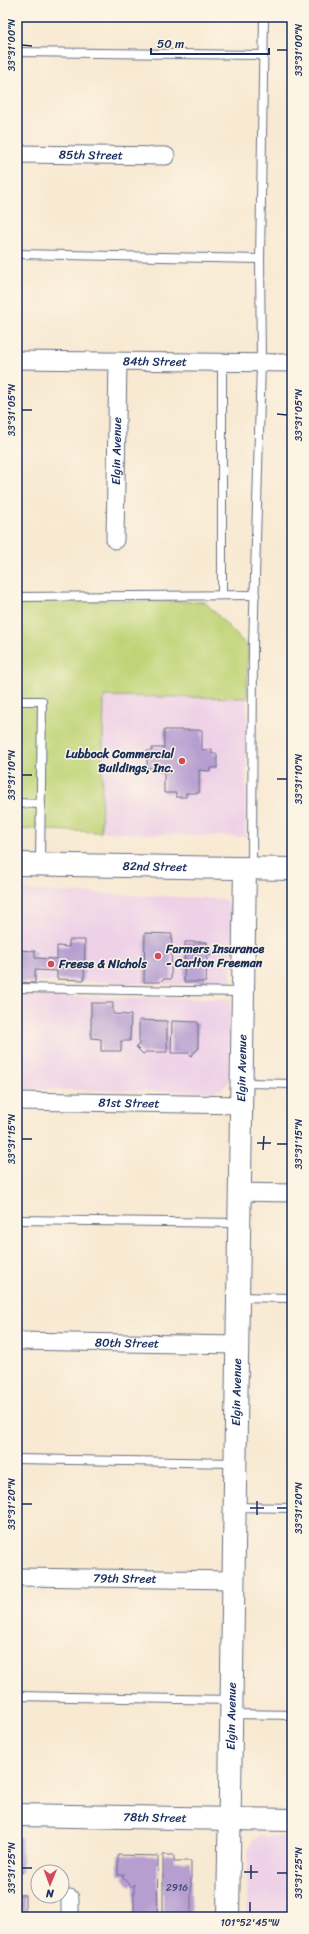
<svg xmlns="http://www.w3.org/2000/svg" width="309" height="1934" font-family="Sriracha,sans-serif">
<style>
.built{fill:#eed0e7}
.green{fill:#c0d477;stroke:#6e826a}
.building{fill:#b69ed0}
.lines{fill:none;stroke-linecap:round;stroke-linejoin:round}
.lane-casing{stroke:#687087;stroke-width:10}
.street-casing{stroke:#687087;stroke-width:19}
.secondary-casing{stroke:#687087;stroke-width:24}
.lane{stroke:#fff;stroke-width:8}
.street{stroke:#fff;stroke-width:17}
.secondary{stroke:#fff;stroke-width:22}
.ticks{fill:none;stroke:#1b2f5e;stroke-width:1.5}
.poi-dot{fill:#d1495b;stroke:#fcf5e5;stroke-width:1.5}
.labels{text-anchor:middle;stroke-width:3;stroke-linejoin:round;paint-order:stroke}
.number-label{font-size:10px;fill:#424b7a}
.street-label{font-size:12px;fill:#1b2f5e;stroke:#fcf5e5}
.poi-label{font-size:12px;font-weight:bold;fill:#1b2f5e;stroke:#fcf5e5;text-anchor:start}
.neatline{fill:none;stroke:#1b2f5e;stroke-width:1.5}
.ticks-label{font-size:10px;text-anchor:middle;fill:#1b2f5e}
</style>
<rect width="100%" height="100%" fill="#fcf5e5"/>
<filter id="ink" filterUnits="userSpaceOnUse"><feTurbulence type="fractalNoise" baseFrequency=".025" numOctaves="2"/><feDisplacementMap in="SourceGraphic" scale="8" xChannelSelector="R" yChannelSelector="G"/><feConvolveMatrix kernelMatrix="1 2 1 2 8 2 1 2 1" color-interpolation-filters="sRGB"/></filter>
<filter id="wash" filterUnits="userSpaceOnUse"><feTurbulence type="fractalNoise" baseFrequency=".012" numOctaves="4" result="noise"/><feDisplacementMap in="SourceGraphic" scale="16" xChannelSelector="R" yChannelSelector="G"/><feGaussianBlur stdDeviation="0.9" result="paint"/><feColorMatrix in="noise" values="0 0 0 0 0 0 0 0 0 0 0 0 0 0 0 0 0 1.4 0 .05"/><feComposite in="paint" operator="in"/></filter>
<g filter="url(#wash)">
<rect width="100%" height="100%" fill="#f8e9d2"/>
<g class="built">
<path d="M104 696 247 698 245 837 101 832Z"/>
<path d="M17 890 224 899 231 907 232 912 231 985 17 981Z"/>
<path d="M17 996 231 999 229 1081 222 1089 213 1092 17 1089Z"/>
<path d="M260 1836H292V1917H247L248 1849 253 1840Z"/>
</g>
<path class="green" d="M17 599 205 602 248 647 247 698 104 696 101 832 17 829Z"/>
<g id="blocks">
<g class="building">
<path d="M164 730H202V750L212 749V754H217V768H210V771L199 770V793H186V797H176V793H164V772L153 771 154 768H147V751H152V748H164Z"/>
<path d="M145 933 172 934 171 979H163L160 982H144Z"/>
<path d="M69 940H85L84 980 57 979V971L35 970V983L17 982V950L35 951V958L57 959V946L69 947Z"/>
<path d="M185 942H207V948H211V955H207L206 982H184Z"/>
<path d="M91 1003H113V1014L131 1015 130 1041H121V1051H101V1039L91 1038Z"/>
<path d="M139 1020 167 1021V1052H146L143 1054 136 1047 139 1044Z"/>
<path d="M172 1021 198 1022V1046L199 1048 191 1056 189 1053H171Z"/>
<path d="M17 1838H22V1873L17 1872Z"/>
<path d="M118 1855 158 1856 157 1917H134V1884L131 1887 122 1877 125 1875H118Z"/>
<path d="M163 1855H174V1861H191V1916H175V1913H163Z"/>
<rect x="17" y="1895" width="8" height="19"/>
</g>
</g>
</g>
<g filter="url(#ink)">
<use href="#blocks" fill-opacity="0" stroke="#687087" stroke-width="1"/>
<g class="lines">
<defs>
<g id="lane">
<path d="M17 52 263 55"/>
<path d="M17 254 260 259"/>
<path d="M222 594V363"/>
<path d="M17 597 255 595"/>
<path d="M17 701H42L40 863"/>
<path d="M17 803 41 804"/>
<path d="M252 868 253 647 261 363 260 259 264 17"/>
<path d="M17 988 242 992"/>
<path d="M243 1083 292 1084"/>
<path d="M17 1220 238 1223"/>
<path d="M239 1297 292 1298"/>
<path d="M17 1459 234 1463"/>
<path d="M235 1507 292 1508"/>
<path d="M17 1696 231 1700"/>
<path d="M232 1714 292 1715"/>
</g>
<g id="street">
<path id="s1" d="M17 154 166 156"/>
<path id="s2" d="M17 360 292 363"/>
<path id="s3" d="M115 540 118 361"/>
<path id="s4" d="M17 1101 241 1105"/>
<path d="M240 1192 292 1193"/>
<path id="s5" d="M17 1341 237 1345"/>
<path id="s6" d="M17 1577 234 1580"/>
<path d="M70 1917V1898"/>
</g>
<g id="secondary">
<path id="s7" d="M17 864 292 869"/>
<path id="s8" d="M17 1815 292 1820"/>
<path id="s9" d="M228 1917 245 868"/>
</g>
</defs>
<use href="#lane" class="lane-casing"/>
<use href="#street" class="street-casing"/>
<use href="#secondary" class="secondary-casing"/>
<use href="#lane" class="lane"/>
<use href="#street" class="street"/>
<use href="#secondary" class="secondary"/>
</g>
</g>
<path class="ticks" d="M22 45 32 46M277 50H287M22 410H32M277 414 287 415M22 775H32M277 779H287M22 1139H32M257 1143H271M277 1144H287M263 1150 264 1136M22 1504H32M250 1508H264M277 1508H287M257 1515V1501M22 1868H32M244 1872H258M277 1873H287M251 1879V1865M250 1912V1902"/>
<g class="poi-dot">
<circle cx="182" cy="761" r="4"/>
<circle cx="158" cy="956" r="4"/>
<circle cx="51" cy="964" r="4"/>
</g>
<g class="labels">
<g class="number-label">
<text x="177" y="1891">2916</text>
</g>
<g class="street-label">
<text dy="4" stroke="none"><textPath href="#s1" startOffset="74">85th Street</textPath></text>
<text dy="4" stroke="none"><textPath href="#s2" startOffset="138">84th Street</textPath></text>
<text dy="4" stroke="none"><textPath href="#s3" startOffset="89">Elgin Avenue</textPath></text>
<text dy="4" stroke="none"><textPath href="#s7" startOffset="138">82nd Street</textPath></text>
<text dy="4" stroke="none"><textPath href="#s9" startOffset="849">Elgin Avenue</textPath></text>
<text dy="4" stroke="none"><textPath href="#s4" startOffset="112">81st Street</textPath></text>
<text dy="4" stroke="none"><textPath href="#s5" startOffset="110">80th Street</textPath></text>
<text dy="4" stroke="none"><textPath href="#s9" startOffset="525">Elgin Avenue</textPath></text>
<text dy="4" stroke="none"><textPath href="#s6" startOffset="108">79th Street</textPath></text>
<text dy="4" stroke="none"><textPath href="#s9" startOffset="201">Elgin Avenue</textPath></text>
<text dy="4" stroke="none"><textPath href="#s8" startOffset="138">78th Street</textPath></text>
</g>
<g class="poi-label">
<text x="174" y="758" text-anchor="end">Lubbock Commercial<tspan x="174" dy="14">Buildings, Inc.</tspan></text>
<text x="166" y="953">Farmers Insurance<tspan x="166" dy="14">- Carlton Freeman</tspan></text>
<text x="59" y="968">Freese &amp; Nichols</text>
</g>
</g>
<rect width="309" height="1934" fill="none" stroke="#fcf5e5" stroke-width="44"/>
<g transform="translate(50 1884) rotate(181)"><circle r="19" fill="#fcf5e5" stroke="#a2a6af"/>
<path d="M0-3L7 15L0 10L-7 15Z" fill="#d1495b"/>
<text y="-6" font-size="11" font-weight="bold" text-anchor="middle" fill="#1b2f5e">N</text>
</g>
<path d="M151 48v6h118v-6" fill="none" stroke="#1b2f5e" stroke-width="2"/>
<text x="157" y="48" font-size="12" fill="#1b2f5e" stroke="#fcf5e5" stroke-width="3" paint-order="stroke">50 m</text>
<rect x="22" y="22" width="265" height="1890" class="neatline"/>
<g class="ticks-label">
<text transform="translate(11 45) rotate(-90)" y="4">33°31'00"N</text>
<text transform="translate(298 50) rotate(-90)" y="4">33°31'00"N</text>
<text transform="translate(11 410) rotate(-90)" y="4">33°31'05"N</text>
<text transform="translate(298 415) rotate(-90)" y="4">33°31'05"N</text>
<text transform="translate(11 775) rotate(-90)" y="4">33°31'10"N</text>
<text transform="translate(298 779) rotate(-90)" y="4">33°31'10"N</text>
<text transform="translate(11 1139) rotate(-90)" y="4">33°31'15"N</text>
<text transform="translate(298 1144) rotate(-90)" y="4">33°31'15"N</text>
<text transform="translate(11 1504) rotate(-90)" y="4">33°31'20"N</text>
<text transform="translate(298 1508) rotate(-90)" y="4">33°31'20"N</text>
<text transform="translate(11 1868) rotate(-90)" y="4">33°31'25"N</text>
<text transform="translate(298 1873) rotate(-90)" y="4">33°31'25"N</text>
<text x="250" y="1926">101°52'45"W</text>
</g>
</svg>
